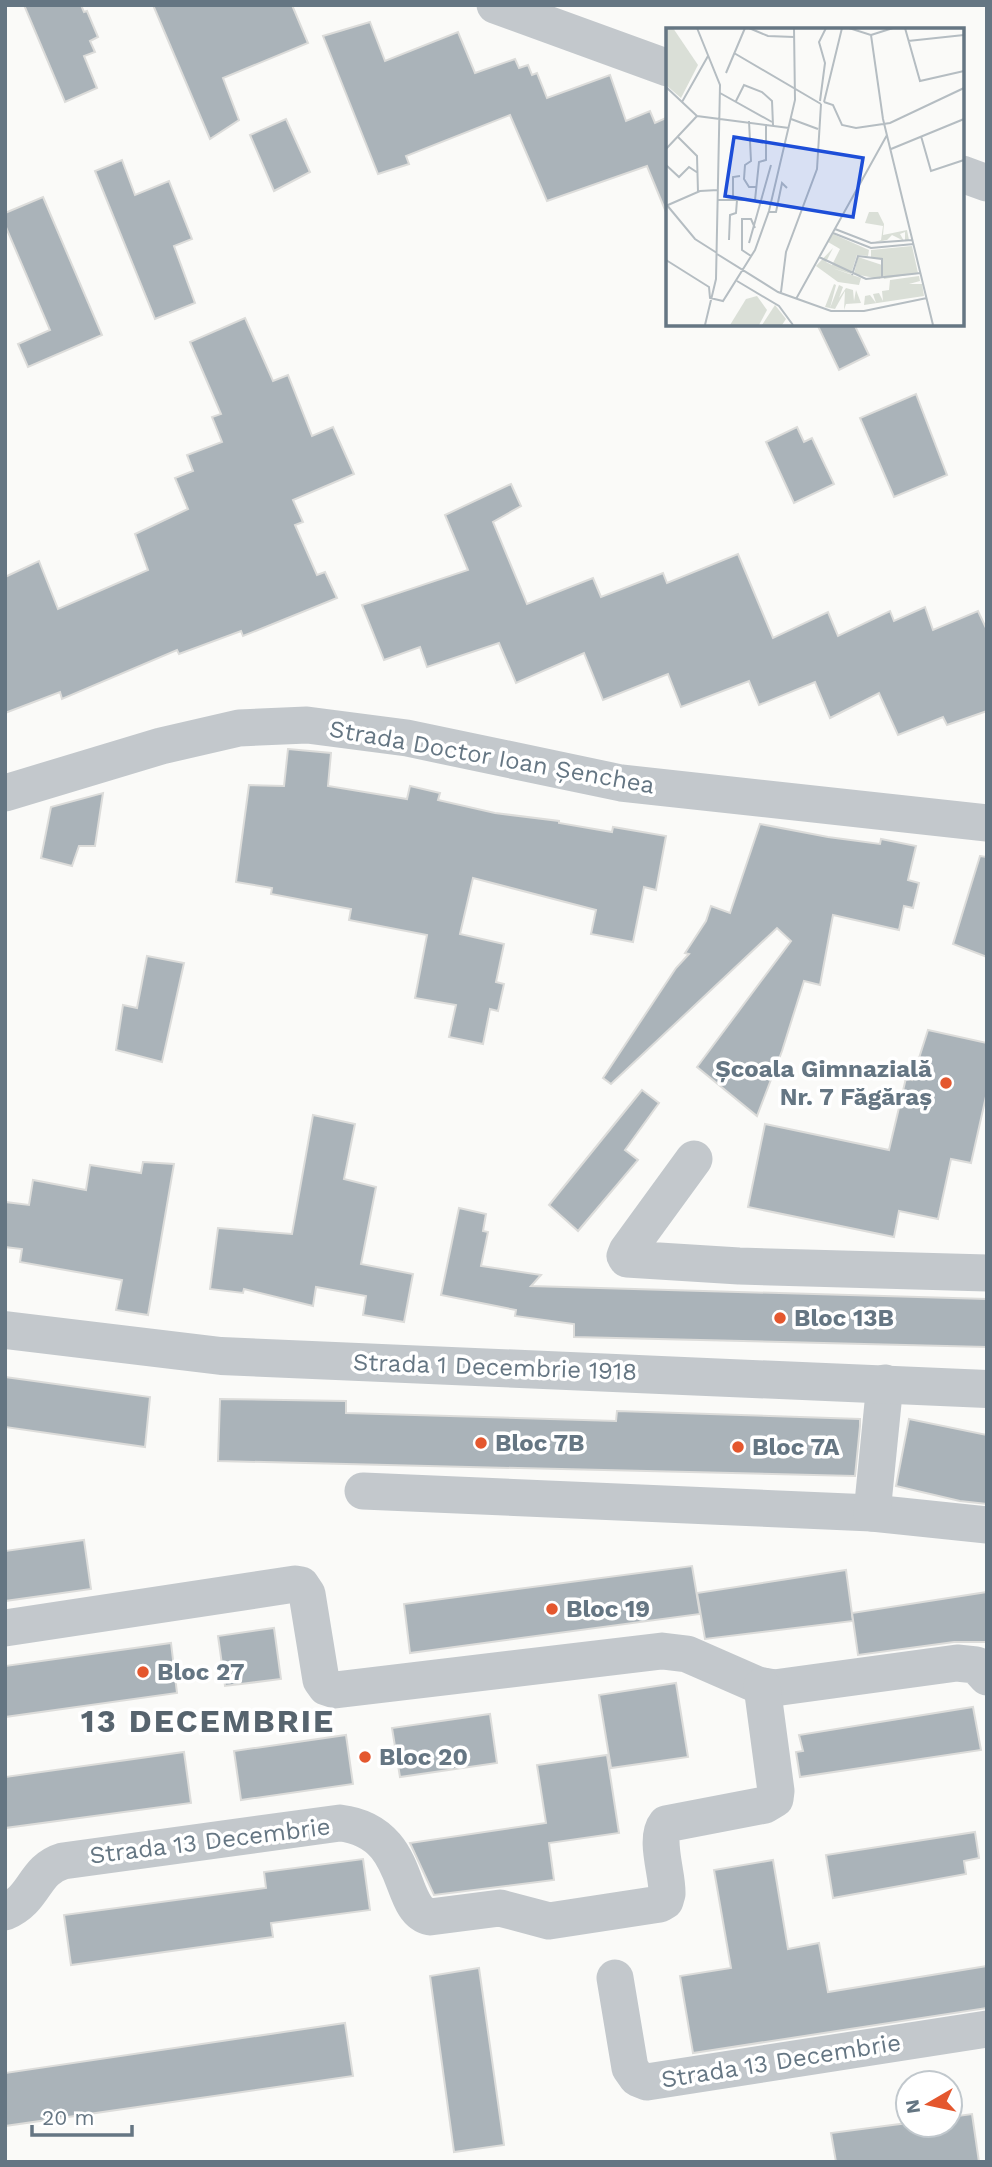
<svg xmlns="http://www.w3.org/2000/svg" width="992" height="2167" font-family="'Work Sans',sans-serif">
<style>
.building{fill:#aab3b9;stroke:#dcdcda;stroke-width:2}
.lines{fill:none;stroke-linecap:round;stroke-linejoin:round}
.minor{stroke:#c3c8cc;stroke-width:37}
.tertiary{stroke:#c3c8cc;stroke-width:38}
.poi-dot{fill:#e4572e;stroke:#fff;stroke-width:2.5}
.labels{text-anchor:middle;stroke-width:7;stroke-linejoin:round;paint-order:stroke}
.street-label{font-size:24px;fill:#657683;stroke:#fff}
.poi-label{font-size:24px;font-weight:bold;fill:#657683;stroke:#fff;text-anchor:start}
.district-label{font-size:32px;font-weight:bold;letter-spacing:2px;fill:#57646e;stroke:#fff}
.inset-road{fill:none;stroke:#b5bdc2;stroke-width:2}
.view{fill:#1d4ed8;fill-opacity:0.15;stroke:#1d4ed8;stroke-width:3.5}
.inset-edge{fill:none;stroke:#657683;stroke-width:3.5}
</style>
<rect width="100%" height="100%" fill="#fafaf8"/>
<g class="building">
<path d="M24 5H81L84 12 87 11 98 37 90 41 95 52 84 56 97 88 65 102Z"/>
<path d="M153 5H292L308 43 223 78 239 120 210 139Z"/>
<path d="M370 22 385 61 458 32 475 73 515 59 519 68 528 65 532 75 537 73 547 98 610 75 626 121 650 111 655 123 668 117V217L647 166 547 201 510 115 406 156 409 164 378 174 323 36Z"/>
<path d="M286 119 310 172 274 191 250 135Z"/>
<path d="M122 160 135 195 169 181 192 239 174 246 195 303 155 319 95 171Z"/>
<path d="M43 197 102 335 28 367 18 344 50 330 5 225V213Z"/>
<path d="M245 318 273 381 288 375 312 436 333 427 354 474 293 500 303 522 295 525 317 575 325 572 337 598 243 636 241 631 179 654 177 650 62 699 60 692 5 713V577L39 561 58 609 148 570 135 534 188 509 175 478 193 471 187 455 222 442 212 417 221 414 190 342Z"/>
<path d="M817 324H854L869 355 839 370Z"/>
<path d="M916 394 947 475 894 497 860 418Z"/>
<path d="M797 427 804 442 812 438 834 484 794 503 766 442Z"/>
<path d="M511 484 521 506 493 522 527 604 593 578 601 597 663 573 667 583 738 554 773 638 828 612 838 636 890 611 894 621 925 607 933 630 978 611 987 630V711L947 725 943 717 898 735 879 693 830 718 815 682 759 705 749 681 681 707 668 674 603 700 584 653 516 683 499 643 427 667 420 647 384 660 362 605 468 570 445 515Z"/>
<path d="M288 749 331 753 328 786 407 799 410 786 440 793 438 800 495 813 559 821V823L612 832 613 827 666 836 656 890 644 887 633 942 591 934 596 910 473 878 460 934 504 944 496 982 504 984 498 1011 490 1009 483 1044 449 1037 456 1005 415 998 427 935 349 920 351 909 271 894 272 888 236 882 249 785 284 786Z"/>
<path d="M103 793 95 846H79L72 866 41 858 51 807Z"/>
<path d="M760 824 828 837 880 844 881 839 916 846 908 880 919 883 913 908 904 906 899 930 833 915 820 985 804 981 782 1051 757 1116 697 1067 791 941 777 928 611 1084 603 1078 676 968 689 954 685 953 706 921 711 906 730 913Z"/>
<path d="M980 856 987 857V957L953 944Z"/>
<path d="M147 956 184 963 162 1062 116 1050 123 1005 137 1008Z"/>
<path d="M928 1030 987 1043V1092L971 1163 951 1159 938 1219 899 1211 894 1237 748 1207 765 1124 889 1150 906 1078 912 1080Z"/>
<path d="M642 1090 659 1103 625 1150 638 1160 578 1231 549 1205Z"/>
<path d="M313 1115 355 1124 344 1179 376 1187 361 1264 413 1274 404 1322 363 1315 366 1296 316 1287 313 1306 244 1289 243 1293 210 1289 218 1228 292 1234Z"/>
<path d="M143 1162 174 1164 148 1315 116 1310 122 1280 20 1262 22 1249 5 1247V1202L29 1205 33 1180 86 1190 90 1165 141 1173Z"/>
<path d="M459 1208 486 1214 483 1231 488 1232 481 1266 541 1275 531 1286 987 1299V1347L574 1337V1324L515 1316 516 1310 441 1295Z"/>
<path d="M5 1377 150 1397 145 1447 5 1427Z"/>
<path d="M220 1399 346 1401V1413L616 1421 617 1411 860 1419V1426L855 1476 218 1461Z"/>
<path d="M909 1419 987 1435V1504L960 1501 896 1486Z"/>
<path d="M84 1540 91 1589 5 1601V1551Z"/>
<path d="M692 1566 700 1614 410 1653 404 1604Z"/>
<path d="M846 1570 853 1621 705 1639 697 1593Z"/>
<path d="M987 1592V1642H954L858 1655 852 1613Z"/>
<path d="M274 1628 281 1679 225 1686 218 1636Z"/>
<path d="M171 1643 177 1693 5 1717V1666Z"/>
<path d="M676 1683 688 1757 611 1768 599 1695Z"/>
<path d="M973 1707 981 1750 800 1777 796 1752 803 1751 799 1735Z"/>
<path d="M490 1714 497 1763 400 1777 392 1728Z"/>
<path d="M346 1735 353 1784 241 1800 234 1751Z"/>
<path d="M184 1752 191 1803 5 1828V1777Z"/>
<path d="M607 1755 619 1833 549 1843 554 1880 434 1895 410 1843 546 1823 537 1765Z"/>
<path d="M975 1832 979 1858 964 1861 966 1874 833 1898 826 1855Z"/>
<path d="M363 1859 370 1910 271 1923 273 1937 71 1965 64 1915 266 1888 264 1872Z"/>
<path d="M773 1860 788 1949 819 1943 828 1992 987 1966V2008L693 2053 680 1976 731 1968 714 1870Z"/>
<path d="M479 1968 504 2145 454 2152 430 1976Z"/>
<path d="M345 2023 353 2076 5 2126V2073Z"/>
<path d="M972 2114 979 2162H836L831 2133 908 2123V2125H950V2117Z"/>
</g>
<g class="lines">
<g class="minor">
<path d="M495 5 668 68"/>
<path d="M962 174 987 183"/>
<path d="M5 793 161 746 239 728 307 725 407 738 621 783 987 823"/>
<path d="M694 1159 627 1251 625 1256 627 1259 739 1266 987 1273"/>
<path d="M363 1491 872 1513 987 1525"/>
<path d="M872 1513 885 1383"/>
<path d="M5 1628 295 1584 301 1585 307 1594 321 1680 326 1687 335 1690 662 1651 687 1654 758 1685 774 1688 957 1663 976 1665 987 1677"/>
<path d="M5 1912C36 1899 33 1870 63 1861L340 1823C414 1832 396 1910 430 1917L500 1908 549 1921 660 1904 665 1901 667 1894C668 1875 654 1839 666 1824L765 1805 775 1799 776 1791 762 1686"/>
<path d="M615 1978 630 2068 637 2078 647 2082 987 2029"/>
</g>
<path class="tertiary" d="M5 1330 221 1356 987 1389"/>
</g>
<g class="poi-dot">
<circle cx="946" cy="1083" r="7"/>
<circle cx="780" cy="1318" r="7"/>
<circle cx="481" cy="1443" r="7"/>
<circle cx="738" cy="1447" r="7"/>
<circle cx="552" cy="1609" r="7"/>
<circle cx="143" cy="1672" r="7"/>
<circle cx="365" cy="1757" r="7"/>
</g>
<g class="labels">
<g class="street-label">
<text transform="translate(492 757) rotate(10)" y="8">Strada Doctor Ioan Șenchea</text>
<text transform="translate(495 1367) rotate(2)" y="8">Strada 1 Decembrie 1918</text>
<text transform="translate(210 1841) rotate(-7)" y="8">Strada 13 Decembrie</text>
<text transform="translate(781 2061) rotate(-9)" y="8">Strada 13 Decembrie</text>
</g>
<g class="poi-label">
<text x="932" y="1077" text-anchor="end">Școala Gimnazială<tspan x="932" dy="28">Nr. 7 Făgăraș</tspan></text>
<text x="794" y="1326">Bloc 13B</text>
<text x="495" y="1451">Bloc 7B</text>
<text x="752" y="1455">Bloc 7A</text>
<text x="566" y="1617">Bloc 19</text>
<text x="157" y="1680">Bloc 27</text>
<text x="379" y="1765">Bloc 20</text>
</g>
<g class="district-label">
<text x="208" y="1732">13 DECEMBRIE</text>
</g>
</g>
<g transform="translate(666 28)">
<rect width="298" height="298" fill="#fafaf8"/>
<path d="M203 184H212L218 196 217 207 241 202 243 212 239 213V204L234 206 238 213 226 207 221 212 206 215 215 212 217 198 199 195ZM167 206 203 222 202 228 191 227 185 246 166 240 195 250 193 257 172 254 150 238 167 220 160 234 166 237 174 221 162 214ZM246 218 252 245 218 251 216 245 214 251 188 246 192 229 216 237 217 243V231L205 229V222ZM253 248 254 253 243 256H256L258 268 198 277 199 268 204 267 210 275 207 266 213 265 217 273 216 263 223 262 224 252ZM168 256 170 257 164 280 173 257 177 259 173 270 180 260 187 262 188 273 190 262 195 275 180 276 178 282 179 263 169 281 159 279Z" fill="#dadfd7"/>
<path d="M0 0H7L32 37 15 70 0 57Z" fill="#dadfd7"/>
<path d="M109 277 120 291 116 297H96Z" fill="#dadfd7"/>
<path d="M91 268 101 282 93 297H64L80 271Z" fill="#dadfd7"/>
<path class="inset-road" d="M31 0 54 57 50 251 39 297M83 0 102 8 128 9M183 0 205 7 217 91 267 297M239 0 254 53 298 43M205 7 227 0M242 13 298 7M68 25 155 76M60 45 79 0M0 59 31 88 123 100M54 65 106 94M70 73 78 57 96 64 106 73 107 97M154 73 159 35 153 14 160 0M16 74 42 28M158 74 167 77 176 97 190 100 224 95 298 60M158 74 176 0M125 91 152 101M83 93 85 133 79 137 78 151 83 159H90M255 108 265 143 298 132M12 109 31 128 32 164M0 121 31 88M225 121 298 91M0 137 13 149 23 139 32 145M52 172H89L93 134 100 132V96M67 172V149L74 148M0 176 29 211 51 225M2 177 34 163 52 162M103 184H110L116 155 121 160M169 201 205 215 246 212M167 205 205 220 248 216M63 212 64 187 70 185 71 172M83 215 105 137M51 226 112 264 165 283H198L261 270M85 228 76 222V191H85L89 200M153 229 200 251 255 245M0 232 43 259 44 270 57 273 89 222 103 183 129 72 128 0M186 247 192 228 216 231V251M71 253 113 278 127 297M115 264 120 224 151 141 155 76M130 271 221 107"/>
<path class="view" d="M68 109 197 130 187 189 59 168Z"/>
<rect width="298" height="298" class="inset-edge"/>
</g>
<rect width="992" height="2167" fill="none" stroke="#657683" stroke-width="14"/>
<g transform="translate(929 2104) rotate(261)"><circle r="33" fill="#ffffff" stroke="#c1c8cd" stroke-width="2"/>
<path d="M0-5L12 26L0 18L-12 26Z" fill="#e4572e"/>
<text y="-10" font-size="19" font-weight="bold" text-anchor="middle" fill="#657683">N</text>
</g>
<path d="M32 2125v10h100v-10" fill="none" stroke="#657683" stroke-width="3.5"/>
<text x="42" y="2125" font-size="21" fill="#657683" stroke="#ffffff" stroke-width="5" paint-order="stroke">20 m</text>
</svg>
